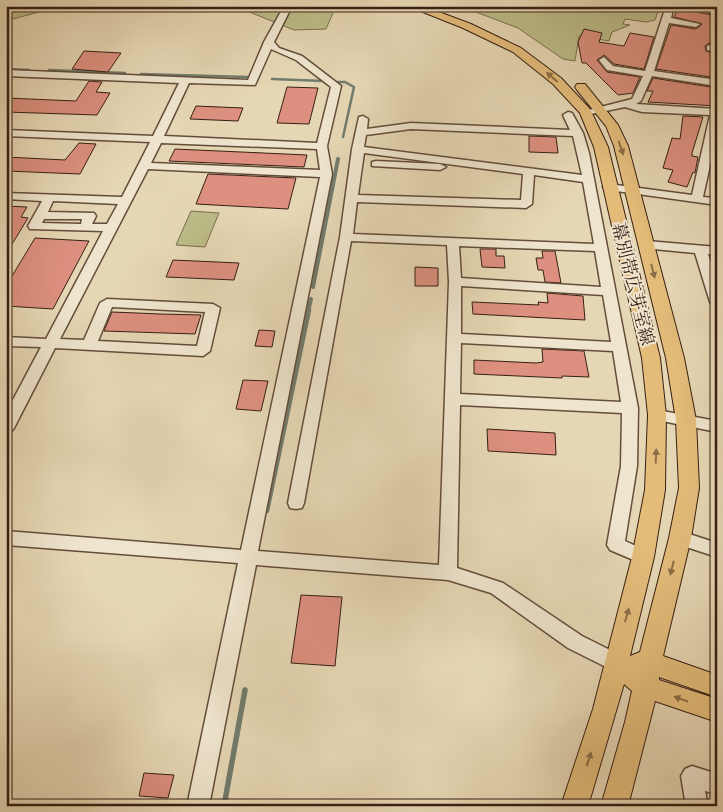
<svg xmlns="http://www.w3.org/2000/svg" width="723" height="812" font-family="'Sorts Mill Goudy','Noto Serif JP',serif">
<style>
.green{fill:#bcbc88;stroke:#7a6e4e}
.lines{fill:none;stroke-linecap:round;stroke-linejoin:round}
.stream-far3{stroke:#717c6d;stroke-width:2.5}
.stream-far2{stroke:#717c6d;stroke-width:4}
.stream-far1{stroke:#717c6d;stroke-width:4.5}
.stream{stroke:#717c6d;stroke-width:5.5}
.building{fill:#dd907f;stroke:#371f13}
.minor-casing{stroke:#634d3b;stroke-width:3}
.major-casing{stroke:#371f13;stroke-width:2}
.minor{fill:#efe5ce;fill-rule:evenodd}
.major{fill:#e3bc7a;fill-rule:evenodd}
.oneway{fill:#8d6e46}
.labels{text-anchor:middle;stroke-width:4;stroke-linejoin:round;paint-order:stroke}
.street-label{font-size:18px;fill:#371f13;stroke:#efe5ce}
</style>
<rect width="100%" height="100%" fill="#e6d7b4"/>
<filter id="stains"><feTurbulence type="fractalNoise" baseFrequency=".004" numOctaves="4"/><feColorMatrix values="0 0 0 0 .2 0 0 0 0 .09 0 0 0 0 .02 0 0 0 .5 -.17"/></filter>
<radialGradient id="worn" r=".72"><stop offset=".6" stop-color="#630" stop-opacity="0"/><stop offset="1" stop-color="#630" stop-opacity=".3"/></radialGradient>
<g class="green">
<path d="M6 6H60L6 21Z"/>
<path d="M225 6H328L326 7 333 13 326 29 294 30 247 11Z"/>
<path d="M460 6H660L655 20 646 22 625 19 623 24 630 25 612 32 609 41 579 36 575 61 563 59 518 28Z"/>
<path d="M191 211 219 213 205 247 176 245Z"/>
</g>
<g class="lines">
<g class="stream-far3">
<path d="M6 69 29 70"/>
<path d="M49 70 125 73"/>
<path d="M141 74 248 77"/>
<path d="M272 79 324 81"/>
<path d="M338 82H345L354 87 343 137"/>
</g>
<g class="stream-far2">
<path d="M313 287 338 159"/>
<path d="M308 312 311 299"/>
</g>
<path class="stream-far1" d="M267 511 309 310"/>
<path class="stream" d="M224 806 245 690"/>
</g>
<g class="building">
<path d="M678 9 713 15 711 21 717 22V44L709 43 705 46 706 51 717 54V78L656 69 671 25 696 29 702 24 674 17Z"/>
<path d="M584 29 602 33 599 42 624 46 630 33 654 37 644 69 614 64 604 55 597 60 607 72 640 77 633 93 618 95 586 63H582L578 42Z"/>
<path d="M84 51 121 53 108 72 72 69Z"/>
<path d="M653 78 717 88V106L648 102 653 91H647Z"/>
<path d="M89 81 102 82 96 92 110 93 97 115 6 112V98L76 101Z"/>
<path d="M287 87 318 88 309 124 277 123Z"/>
<path d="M196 106 243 108 238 121 190 119Z"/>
<path d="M683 116 703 117 692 153V156L698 157 695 173 693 172 687 187 668 182 673 170 663 168 672 138 680 139Z"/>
<path d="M529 136 556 137 558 153 529 152Z"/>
<path d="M79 143 96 144 80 174 6 171V157L65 160Z"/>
<path d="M175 149 307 155 304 167 169 161Z"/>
<path d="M208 174 296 178 288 209 196 204Z"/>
<path d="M6 206 27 207 21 217 28 218 6 254Z"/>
<path d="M35 238 89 241 53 309 6 306V286Z"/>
<path d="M480 249H496V256H504L505 268 482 267Z"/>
<path d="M542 251H555L561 283 545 282 543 270H538L536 258H543Z"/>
<path d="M173 260 239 263 234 280 166 277Z"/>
<path d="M415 267 438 268V286H415Z"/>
<path d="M547 293 583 296 585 320 473 314 472 302 539 305 538 302 548 303Z"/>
<path d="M112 312 161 314 201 315 195 334 104 331Z"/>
<path d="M259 330 275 331 272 347 255 346Z"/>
<path d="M542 349 584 351 589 377 562 376V378L474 374V360L536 363 543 362Z"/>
<path d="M243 380 268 381 261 411 236 409Z"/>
<path d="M487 429 555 433 556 455 488 451Z"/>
<path d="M301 595 342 597 335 666 291 663Z"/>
<path d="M144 773 174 775 168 798 139 796Z"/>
</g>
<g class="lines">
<defs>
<g id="minor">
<path d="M284 6H292L274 42 279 48 302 56 341 86 327 146 332 174 258 551 439 565 449 282 447 245 351 241 304 503 302 508 296 509 290 508 288 503 340 237 352 149 359 117 363 116 368 119 367 129 411 123 570 130 563 115 568 112 572 113 583 133 589 153 638 408 637 466 625 541 649 552 652 557 649 562 643 564 610 550 607 545 621 466 622 413 460 405 457 568 503 583 582 636 622 656 625 662 622 668 615 671 608 668 568 648 491 593 448 580 256 565 209 806H187L238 563 6 545V531L241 550 320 177 148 169 60 339 84 340 100 303 107 299 213 304 220 308 210 351 203 356 55 348 14 428 11 432 6 433V413L41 347 6 346V337L46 339 103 231 30 229 28 226 42 201 6 199V193L122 197 150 142 6 136V130L153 136 179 83 6 76V70L248 80 264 42ZM271 49 296 60 331 87 317 143 164 136 189 83 255 85ZM411 129 573 136 582 175 364 147 366 135ZM161 143 317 149 320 170 151 163ZM364 153 523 174 521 200 358 195ZM534 175 583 182 594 244 353 234 357 202 526 208 532 204ZM53 201 118 204 107 224H92L96 216 94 213 48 212ZM44 219H82L81 224 42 223ZM459 246 595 251 601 287 461 278ZM461 286 603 295 611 342 461 334ZM112 307 205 312 197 346 98 341ZM461 343 613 351 621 402 460 394Z"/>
<path d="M666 6H674L671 18 700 24 696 27 669 23 654 71 717 80V86L652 76 641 101 636 104 717 109V133L703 197 717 198V205L609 190 603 187 609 184 692 195 710 115 642 112 625 107 586 115 581 112 632 99 643 76 607 70 599 60 604 57 613 66 645 71Z"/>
<path d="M680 6 717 8V14L684 9Z"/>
<path d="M710 45 717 46V52L707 50V46Z"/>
<path d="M376 161 440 164 446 167 440 170 372 166V162Z"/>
<path d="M647 241 717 247V255L708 254 717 281V306L710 302 695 253 643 248 641 245 643 242Z"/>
<path d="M657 410 717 421V432L652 419 649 415 652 411Z"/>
<path d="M680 531 717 543V557L674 543 671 538 674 533Z"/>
<path d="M692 766 717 774V794L705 791 708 806H686L681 776 685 769Z"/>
</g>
<path id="major" d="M408 6H423L471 24 521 48 561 78 590 109 608 147 660 358 666 415 665 490 654 557 630 656 640 652 669 538 679 488 676 420 666 358 614 146 606 126 577 90 575 87 577 84H585L618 125 628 146 684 358 696 420 699 488 691 538 663 656 717 675V697L659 677V680L717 699V722L655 701 628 806H601L625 722 632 691 624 684 588 806H561L593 709 632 557 645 490 648 415 642 358 594 147 580 113 553 84 513 52 463 28Z"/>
</defs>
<use href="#minor" class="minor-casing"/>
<use href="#major" class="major-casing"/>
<use href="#minor" class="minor"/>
<use href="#major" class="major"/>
</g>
<defs><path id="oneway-solid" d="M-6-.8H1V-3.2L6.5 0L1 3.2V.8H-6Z" transform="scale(1.25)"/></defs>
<g class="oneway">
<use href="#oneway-solid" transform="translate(552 77) rotate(-139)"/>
<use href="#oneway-solid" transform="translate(621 148) rotate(71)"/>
<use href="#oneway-solid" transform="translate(653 271) rotate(76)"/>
<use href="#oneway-solid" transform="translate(656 456) rotate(-88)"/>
<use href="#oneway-solid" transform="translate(672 568) rotate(104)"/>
<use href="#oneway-solid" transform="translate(627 615) rotate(-74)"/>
<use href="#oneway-solid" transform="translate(681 699) rotate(-161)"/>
<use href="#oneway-solid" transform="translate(589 759) rotate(-72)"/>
</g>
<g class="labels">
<g class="street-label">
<text transform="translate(633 284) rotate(76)" y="6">幕別帯広芽室線</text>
</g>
</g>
<rect width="723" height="812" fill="none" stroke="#e6d7b4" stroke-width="25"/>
<rect x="8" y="8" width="708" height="797" fill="none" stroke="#371f13" stroke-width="2.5"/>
<rect x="12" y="12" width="698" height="787" fill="none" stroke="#371f13"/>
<rect width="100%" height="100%" filter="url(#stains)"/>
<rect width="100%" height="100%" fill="url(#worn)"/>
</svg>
